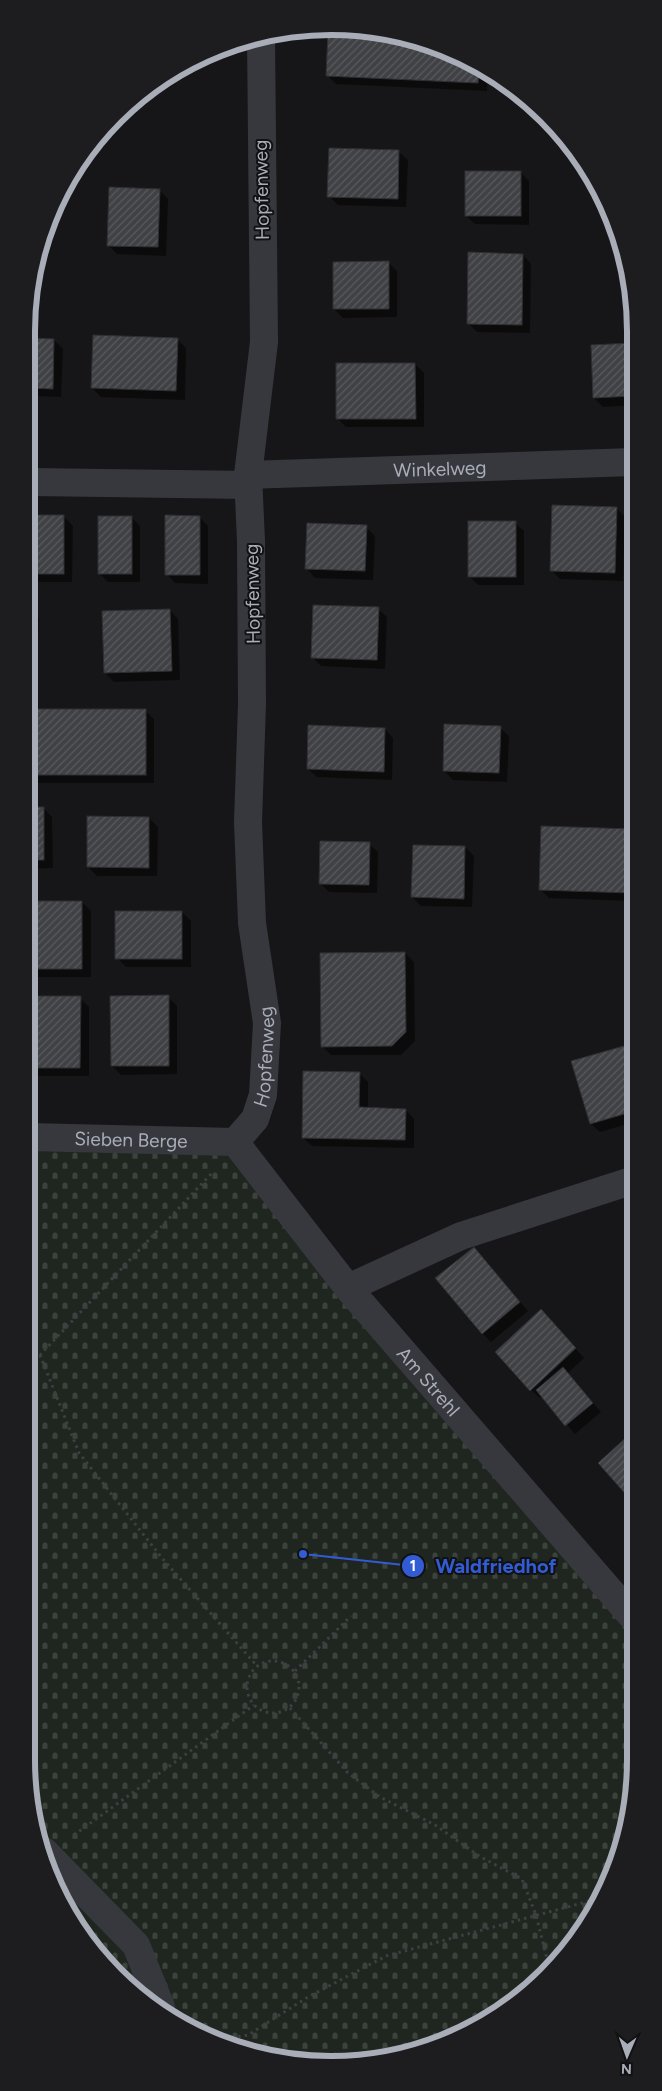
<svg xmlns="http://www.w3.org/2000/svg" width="662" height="2091" font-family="Figtree,sans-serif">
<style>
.cemetery{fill:url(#cemetery-stones)}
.shadow{fill:#0007}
.building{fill:url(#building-hatch);stroke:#303034}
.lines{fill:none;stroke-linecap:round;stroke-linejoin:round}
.path{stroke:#3d3f44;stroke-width:3;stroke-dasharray:2.5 4;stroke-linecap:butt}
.minor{stroke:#37383d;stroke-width:28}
.labels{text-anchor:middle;stroke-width:4;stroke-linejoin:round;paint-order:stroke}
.street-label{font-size:19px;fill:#a8adb8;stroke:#111113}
.rim{fill:none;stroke:#a8adb8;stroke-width:6}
.leader{fill:none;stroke:#325cd3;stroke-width:2}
.callout-dot{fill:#325cd3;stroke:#111113;stroke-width:2}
.mark-label{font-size:15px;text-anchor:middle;font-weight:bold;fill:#fff}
.callout-label{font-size:20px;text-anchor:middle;font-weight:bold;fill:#325cd3;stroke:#111113;stroke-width:4;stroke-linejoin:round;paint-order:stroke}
</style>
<defs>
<pattern id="cemetery-stones" width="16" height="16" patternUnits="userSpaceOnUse" patternTransform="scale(1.25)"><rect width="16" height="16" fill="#1e261f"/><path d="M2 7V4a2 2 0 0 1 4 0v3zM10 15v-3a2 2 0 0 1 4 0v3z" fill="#3c433d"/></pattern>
<pattern id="building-hatch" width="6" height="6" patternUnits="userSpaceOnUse" patternTransform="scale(1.25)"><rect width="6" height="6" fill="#404145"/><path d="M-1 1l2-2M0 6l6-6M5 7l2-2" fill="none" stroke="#595a5e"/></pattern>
</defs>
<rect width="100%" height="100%" fill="#161618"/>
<path class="cemetery" d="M29 1137 235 1142 630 1614V1820L585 1929 516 2002 410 2054 292 2062 196 2033 102 1961 49 1876 26 1760Z"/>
<g class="shadow">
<path d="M391 32 483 67 488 71 487 91 336 84 327 75Z"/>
<path d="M399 152 408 160 406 207 338 205 329 196Z"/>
<path d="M520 172 529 181V225L475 224 466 216Z"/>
<path d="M159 190 168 199 166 256 117 254 108 245Z"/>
<path d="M523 255 531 264 530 333 477 332 468 323Z"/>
<path d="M388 262 397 271V317L343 318 334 309Z"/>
<path d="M32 339 54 340 63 349 61 397 32 396Z"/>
<path d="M178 340 186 348 185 400 101 397 92 388Z"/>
<path d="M633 345V405L603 407 594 398Z"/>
<path d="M415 364 424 373V427H346L337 418Z"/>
<path d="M617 508 625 517 623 581 560 579 551 570Z"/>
<path d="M31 516 64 517 73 526 72 582H39L31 574Z"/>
<path d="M131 517 140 526V582H108L99 573Z"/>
<path d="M199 517 208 526V584L175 583 167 574Z"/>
<path d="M515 523 524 531V585H478L469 576Z"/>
<path d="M366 527 375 536 373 580 315 578 307 569Z"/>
<path d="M378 609 387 617 385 669 321 666 312 657Z"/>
<path d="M31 610 39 618 37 668H31Z"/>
<path d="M170 610 178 619 180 680 114 682 105 673Z"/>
<path d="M30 710 145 711 154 719V783H30Z"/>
<path d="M500 728 509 736 507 782 453 780 444 771Z"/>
<path d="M385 729 393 738 392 780 317 777 308 769Z"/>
<path d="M30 808H43L52 817 53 868 30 869Z"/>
<path d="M149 818 158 827 157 876H97L88 867Z"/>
<path d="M632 831V901L549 898 540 889Z"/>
<path d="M369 844 378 852 377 893 329 892 320 883Z"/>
<path d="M465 847 474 856 472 907 421 906 412 897Z"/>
<path d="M30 902H82L91 911V977H35L29 972Z"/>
<path d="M182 912 191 921V967H126L117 958Z"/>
<path d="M405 953 414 962 415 1041 401 1055H331L322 1046Z"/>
<path d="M29 997 80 998 89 1007V1076H34L29 1071Z"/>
<path d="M168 997 177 1006V1074L121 1075 112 1066Z"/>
<path d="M631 1045V1123L600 1132 591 1124 573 1062Z"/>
<path d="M359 1073 368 1082V1109L406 1110 414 1119V1148L312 1146 303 1138Z"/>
<path d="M474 1248 528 1311 491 1342 482 1333Z"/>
<path d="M550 1320 584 1358 568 1373 601 1412 575 1434 542 1396 540 1398 531 1390Z"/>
</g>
<g class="building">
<path d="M328 32H391L479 65 478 83 326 76Z"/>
<path d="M329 148 399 150 398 199 327 197Z"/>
<rect x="465" y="171" width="56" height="45"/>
<path d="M109 187 160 189 158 247 107 246Z"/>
<path d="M468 252 523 254 522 325 467 324Z"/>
<path d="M389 261V309H333V262Z"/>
<path d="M93 335 178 338 176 391 91 388Z"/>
<path d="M32 338 54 339 53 389 32 388Z"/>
<path d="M633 343V396L593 398 591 345Z"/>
<path d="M336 363H415L416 419H336Z"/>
<path d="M552 505 617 507 615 573 550 571Z"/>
<rect x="31" y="515" width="33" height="59"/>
<path d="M165 515 200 516V575H165Z"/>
<rect x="98" y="516" width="34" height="58"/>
<rect x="468" y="521" width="48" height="56"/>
<path d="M307 523 367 525 365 571 305 569Z"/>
<path d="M313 605 379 607 377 660 311 658Z"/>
<path d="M170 609 172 671 104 673 102 611Z"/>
<rect x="30" y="709" width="116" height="66"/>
<path d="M444 724 501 726 499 773 443 771Z"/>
<path d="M308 725 385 728 384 772 307 769Z"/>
<rect x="30" y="807" width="14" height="53"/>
<path d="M87 816 149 817V868L87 867Z"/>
<path d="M541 826 632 829V893L539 890Z"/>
<path d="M320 841 370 842 369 885 319 884Z"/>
<path d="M413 845 465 846 464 899 411 897Z"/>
<path d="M30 901H82V969H29Z"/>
<rect x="115" y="911" width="67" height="48"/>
<path d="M405 952 406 1032 392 1046 321 1047 320 953Z"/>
<path d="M169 995V1066H111L110 996Z"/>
<path d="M29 996H81L80 1068H29Z"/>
<path d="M631 1044V1112L590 1124 571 1061Z"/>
<path d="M303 1071 360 1072 359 1107 406 1109 405 1140 302 1138Z"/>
<path d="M474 1247 520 1302 482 1334 435 1278Z"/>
<path d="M541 1309 576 1348 530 1391 495 1352Z"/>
<path d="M563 1367 593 1403 565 1426 536 1390Z"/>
<path d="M631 1433V1497L629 1498 598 1463Z"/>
</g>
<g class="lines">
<g class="path">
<path d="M28 1349 40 1355 212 1173"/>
<path d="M40 1355 79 1453 162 1558 257 1666"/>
<circle cx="273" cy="1687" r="26"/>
<path d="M295 1671 351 1616"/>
<path d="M290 1708 348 1773 380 1797 435 1825 479 1856 522 1879 536 1915 549 1967"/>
<path d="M74 1835 254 1705"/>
<path d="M219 2040 248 2035 308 1997 386 1956 597 1899"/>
</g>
<g class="minor">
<path id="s1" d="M248 475 633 462"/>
<path d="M31 482 249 485"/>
<path id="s2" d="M29 1137 235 1142"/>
<path id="s3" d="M235 1142 255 1119 263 1095 267 1023 252 923 248 822 252 704 251 541 248 475 264 342 261 36"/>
<path id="s4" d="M235 1142 348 1288 630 1614"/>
<path d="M348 1288 461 1236 631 1181"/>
<path d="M44 1851 136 1945 161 2007"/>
</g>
</g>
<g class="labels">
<g class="street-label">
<text transform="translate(261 190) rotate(-91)" y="7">Hopfenweg</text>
<text dy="7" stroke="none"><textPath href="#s1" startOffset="192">Winkelweg</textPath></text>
<text transform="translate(252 594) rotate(-91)" y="7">Hopfenweg</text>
<text dy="7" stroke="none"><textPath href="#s3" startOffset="94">Hopfenweg</textPath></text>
<text dy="7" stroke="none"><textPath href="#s2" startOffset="102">Sieben Berge</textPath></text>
<text dy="7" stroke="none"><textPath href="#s4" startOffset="308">Am Strehl</textPath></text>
</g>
</g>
<path d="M0 0H662V2091H0ZM331 35H331A296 296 0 0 1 627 331V1760A296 296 0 0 1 331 2056H331A296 296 0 0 1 35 1760V331A296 296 0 0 1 331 35Z" fill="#1d1d20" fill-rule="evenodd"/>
<path class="rim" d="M331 35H331A296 296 0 0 1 627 331V1760A296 296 0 0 1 331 2056H331A296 296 0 0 1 35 1760V331A296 296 0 0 1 331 35Z"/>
<path class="leader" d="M303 1554L413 1566"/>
<g class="callout-dot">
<circle cx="303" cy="1554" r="5"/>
<circle cx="413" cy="1566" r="12"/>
</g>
<g class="mark-label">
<text x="413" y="1571">1</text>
</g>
<g class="callout-label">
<text x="496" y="1573">Waldfriedhof</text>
</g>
<g transform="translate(627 2056) rotate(182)" stroke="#111113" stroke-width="4" paint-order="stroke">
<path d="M0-4L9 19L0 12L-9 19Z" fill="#a8adb8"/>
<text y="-8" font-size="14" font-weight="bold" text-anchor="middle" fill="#a8adb8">N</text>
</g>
</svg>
